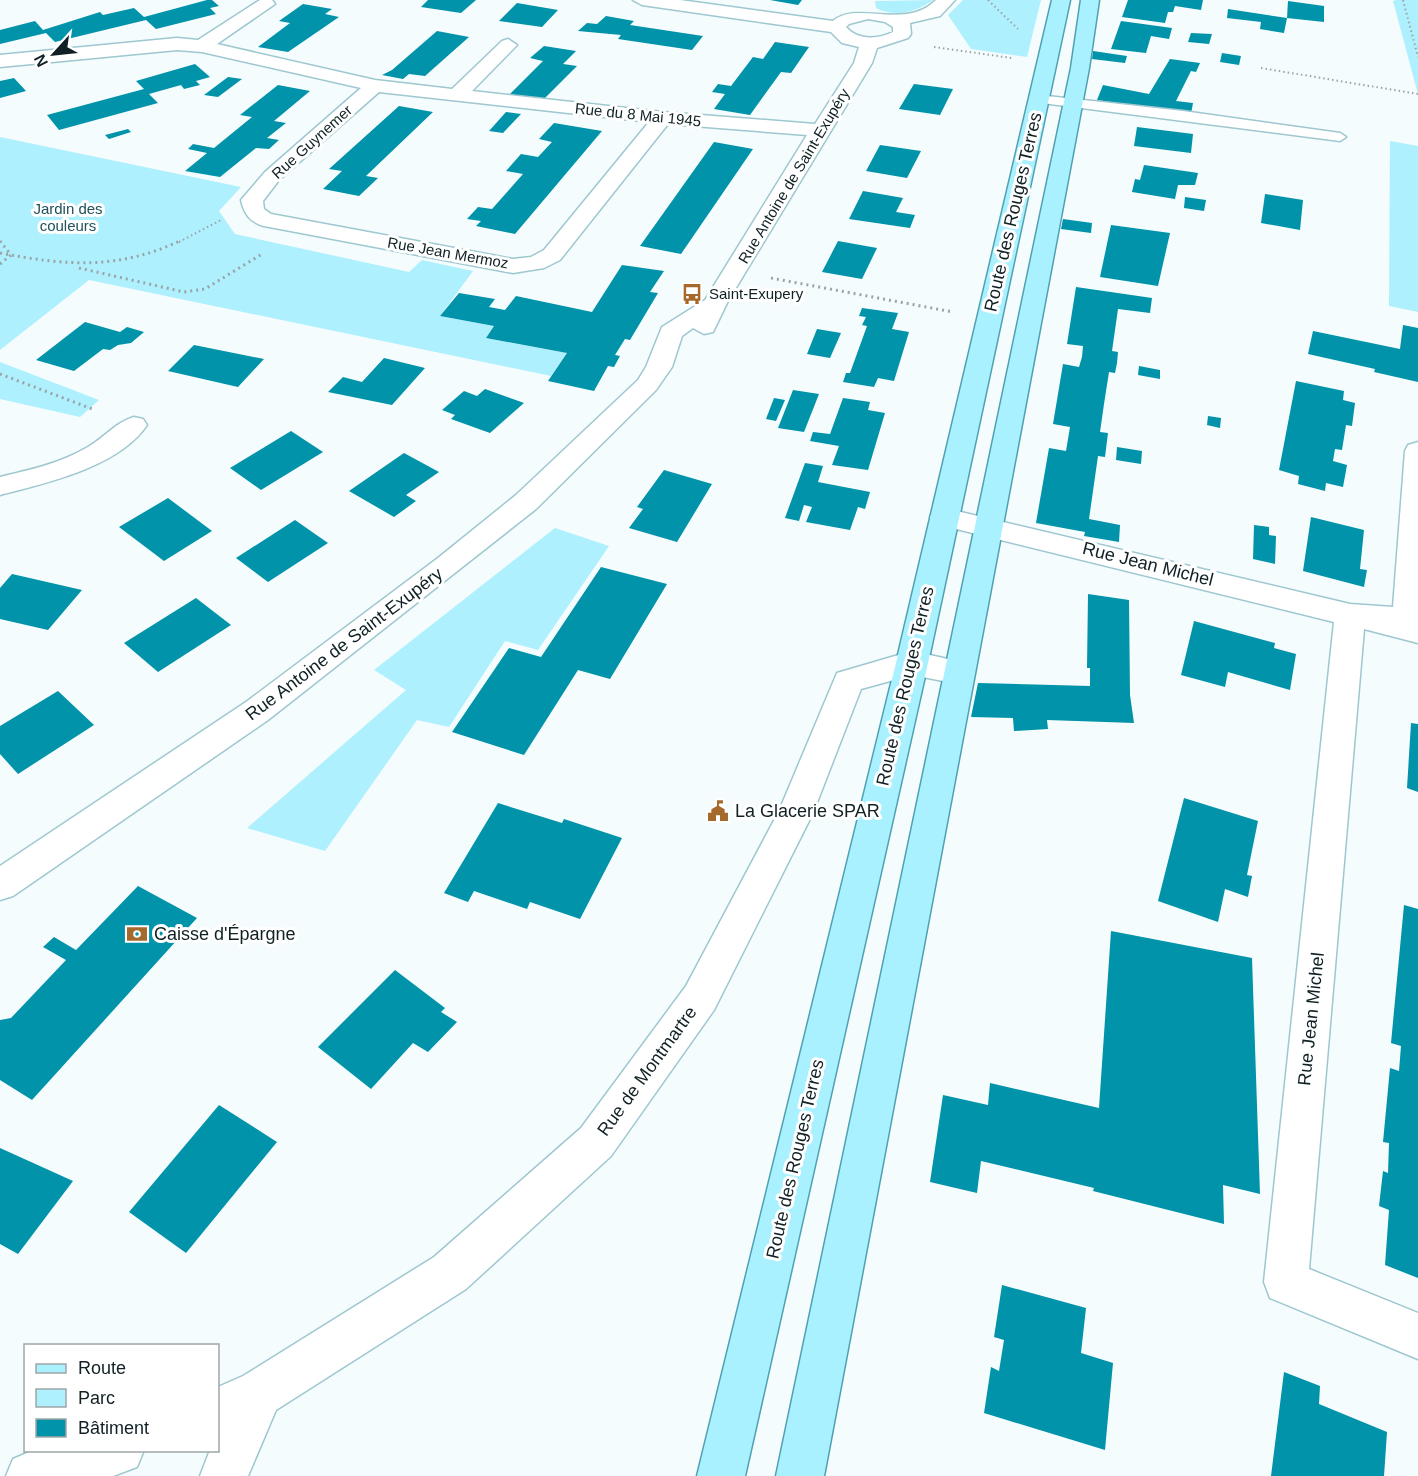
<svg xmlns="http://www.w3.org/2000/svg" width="1418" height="1476" font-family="Arial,sans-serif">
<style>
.green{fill:#aff0fe}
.building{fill:#0193a9}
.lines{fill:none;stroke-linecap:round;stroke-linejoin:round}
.service-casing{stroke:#9ec7d0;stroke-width:3}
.minor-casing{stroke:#9ec7d0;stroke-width:3}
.primary-casing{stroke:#4fa1b2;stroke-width:3}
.path-far1{stroke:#99a4a7;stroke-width:2;stroke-dasharray:1.5 3;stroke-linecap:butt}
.path{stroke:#99a4a7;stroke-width:3;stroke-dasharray:2 4;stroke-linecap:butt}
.service{fill:#fff;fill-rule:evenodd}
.minor{fill:#fff;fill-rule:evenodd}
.primary{fill:#aaf1ff;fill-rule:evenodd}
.labels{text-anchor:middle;stroke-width:6;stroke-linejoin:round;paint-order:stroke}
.far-street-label{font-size:15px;fill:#102024;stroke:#fff}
.far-park-label{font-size:15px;fill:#21525c;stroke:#fff}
.far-poi-label{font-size:15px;fill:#102024;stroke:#fff;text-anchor:start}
.street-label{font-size:18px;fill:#102024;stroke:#fff}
.poi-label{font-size:18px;fill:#102024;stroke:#fff;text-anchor:start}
</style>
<rect width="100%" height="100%" fill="#f4fcfe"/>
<g class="green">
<path d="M933 0C917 12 894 18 876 8L875 1Z"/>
<path d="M963 0H1041L1027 57 971 49 948 15Z"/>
<path d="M1396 0H1418V94L1393 1Z"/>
<path d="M0 137 241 187 219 211 235 234 409 272 422 260 473 271 440 316 494 326 486 338 567 353 551 376 89 280 0 350Z"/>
<path d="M1390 141 1418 146V312L1389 306Z"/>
<path d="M0 362 99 400 80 417 0 399Z"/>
<path d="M555 528 609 546 538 650 505 641 449 727 417 720 325 851 247 828 406 690 374 670Z"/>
</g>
<g class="building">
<path d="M207 0H212L219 6 210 8 216 14 156 29 146 20 55 42 46 33 0 44V30L35 21 43 30 100 12 103 15 134 8 144 17Z"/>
<path d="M428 0H476L461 13 421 7Z"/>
<path d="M770 0H802L798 5Z"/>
<path d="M1128 0H1203L1201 10 1175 6 1173 12H1168L1165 23 1122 17Z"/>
<path d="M1288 1 1324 6V22L1287 18Z"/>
<path d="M517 3 558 10 542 27 499 21Z"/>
<path d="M303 4 332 9 325 14 339 17 288 52 258 47 290 23 279 21Z"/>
<path d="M1228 9 1287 18 1284 33 1260 29 1261 22 1227 18Z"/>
<path d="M606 16 634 21 630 25 703 36 692 50 618 39 621 35 578 31 587 23 597 24Z"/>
<path d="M1121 21 1172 28 1169 39 1151 36 1146 53 1111 49Z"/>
<path d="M437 31 469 37 425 76 409 74 403 79 382 75 392 70Z"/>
<path d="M1191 33 1212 34 1209 44 1188 42Z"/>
<path d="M775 42 809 47 791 73 781 72 750 115 714 109 725 94 712 92 718 84 731 86 753 57 763 59Z"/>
<path d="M544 46 576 51 563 64 577 66 544 99 509 95 543 61 530 58Z"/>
<path d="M1093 51 1127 56 1125 63 1092 59Z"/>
<path d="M1222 53 1241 56 1239 65 1220 62Z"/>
<path d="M1170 59 1200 63 1196 72 1191 71 1176 101 1193 103 1191 114 1097 100 1103 85 1149 94Z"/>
<path d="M195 64 210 77 196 81 200 85 184 89 181 85 149 94 158 103 59 130 47 115 144 89 136 81Z"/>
<path d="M228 77 242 79 218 97 204 95Z"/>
<path d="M14 78 26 91 0 98V81Z"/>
<path d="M914 84 953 89 940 115 899 109Z"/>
<path d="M278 85 310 91 274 121 286 123 267 138 279 140 269 149 256 148 220 177 185 171 207 153 188 149 193 144 214 148 252 117 240 115Z"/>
<path d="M399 106 433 112 366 176 378 178 359 196 323 189 342 171 329 169Z"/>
<path d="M506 112 521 114 503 133 489 131Z"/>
<path d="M554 123 602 131 515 234 476 226 481 221 467 219 478 207 492 209 523 174 506 171 521 154 538 157 552 142 539 139Z"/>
<path d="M1137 127 1193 134 1191 153 1134 146Z"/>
<path d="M128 129 131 132 109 139 105 135Z"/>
<path d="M714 142 753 149 681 254 640 246Z"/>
<path d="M880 145 921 151 907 178 866 171Z"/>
<path d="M1144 165 1198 173 1195 185H1178L1175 199 1132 192 1135 179 1140 180Z"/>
<path d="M863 191 903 198 896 212 915 215 910 228 849 219Z"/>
<path d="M1265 194 1303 200 1300 230 1261 223Z"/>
<path d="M1185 197 1206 200 1204 211 1184 208Z"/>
<path d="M1063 219 1092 223 1091 233 1061 229Z"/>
<path d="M1111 225 1170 233 1158 286 1100 277Z"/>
<path d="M838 241 877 248 862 279 822 272Z"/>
<path d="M622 265 664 271 650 292 658 293 630 340 625 339 615 355 620 356 614 367 608 366 594 391 548 381 567 353 486 338 494 326 440 316 459 293 495 299 489 307 505 310 516 296 592 312Z"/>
<path d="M1076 287 1152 298 1150 313 1118 309 1112 351 1118 352 1117 363 1115 373 1109 372 1104 404 1100 432 1108 433 1105 457 1098 456 1089 519 1120 525 1119 542 1084 536 1085 532 1036 523 1049 448 1066 451 1070 427 1053 424 1063 364 1079 367 1082 357 1083 346 1067 344Z"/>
<path d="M862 308 898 313 892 329 909 332 894 381 878 378 874 387 843 382 846 373H850L867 326 862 325 866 317 859 316Z"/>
<path d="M85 322 120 332 127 327 144 332 131 343 118 345 110 350 103 349 74 371 36 360Z"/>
<path d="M1403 325 1418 328V382L1374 372 1375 369 1308 354 1313 331 1400 349Z"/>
<path d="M817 329 841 333 830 358 807 354Z"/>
<path d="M194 345 264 359 238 387 168 371Z"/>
<path d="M384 358 425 368 392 405 328 392 343 377 362 382Z"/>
<path d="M1139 366 1160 370V379L1138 375Z"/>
<path d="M1296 381 1344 391 1343 400 1355 403 1352 426 1346 425 1342 450 1335 449 1333 461 1347 465 1343 487 1326 483 1325 491 1298 484 1299 476 1279 470Z"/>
<path d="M485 389 524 403 490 433 451 419 455 415 442 410 464 391 477 396Z"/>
<path d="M793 390 819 394 804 432 778 428Z"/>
<path d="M774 398 785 400 776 421 766 419Z"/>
<path d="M843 398 870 402 868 410 885 413 868 470 832 465 839 446 810 441 813 432 830 434Z"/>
<path d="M1208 416 1221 418 1220 428 1207 425Z"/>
<path d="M291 431 323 452 261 490 230 468Z"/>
<path d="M1117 447 1142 451 1141 464 1116 460Z"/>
<path d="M404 453 439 472 406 495 416 501 394 517 349 491Z"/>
<path d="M805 463 823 466 818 482 870 492 865 509 858 507 850 530 806 522 812 507 804 505 799 521 785 518Z"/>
<path d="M664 470 712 484 677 542 629 528 643 509 637 507Z"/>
<path d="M168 498 212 531 164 561 119 527Z"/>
<path d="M1311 517 1364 530 1360 569 1367 570 1364 587 1303 571Z"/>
<path d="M295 520 328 543 268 582 236 558Z"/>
<path d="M1254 525 1269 527V535L1276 536 1275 564 1253 559Z"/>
<path d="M601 567 667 584 610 679 578 670 524 755 452 732 509 648 541 657Z"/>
<path d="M12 574 82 590 48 630 0 619V588Z"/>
<path d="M1088 594 1129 600 1130 695 1134 723 1047 720 1048 729 1014 731 1013 718 971 717 978 683 1090 686V668H1087Z"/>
<path d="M196 598 231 625 158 672 124 643Z"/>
<path d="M1194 621 1275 643 1274 648 1296 654 1290 690 1228 672 1225 687 1181 675Z"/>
<path d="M58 691 94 725 18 774 0 754V726Z"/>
<path d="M1411 723 1418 724V792L1407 788Z"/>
<path d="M1184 798 1258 821 1247 875 1252 876 1248 897 1225 889 1218 922 1158 901Z"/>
<path d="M498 803 562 823 564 819 622 838 580 919 530 902 527 909 474 891 468 902 444 893Z"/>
<path d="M138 886 197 918 32 1100 0 1080V1020L11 1018 66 960 43 947 54 937 76 950Z"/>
<path d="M1404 905 1418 909V1278L1385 1265 1389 1210 1379 1206 1383 1171 1388 1173 1389 1143 1383 1142 1390 1068 1399 1071 1401 1046 1391 1043Z"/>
<path d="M1111 931 1252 958 1260 1194 1223 1185 1224 1224 1093 1191 1094 1188 981 1161 977 1193 930 1182 943 1095 988 1105 990 1083 1099 1108Z"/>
<path d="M395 970 445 1008 441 1012 457 1022 428 1052 413 1043 371 1089 318 1047Z"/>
<path d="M219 1105 277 1142 186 1253 129 1212Z"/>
<path d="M0 1148 73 1181 18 1254 0 1244Z"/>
<path d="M1002 1285 1086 1308 1081 1353 1113 1363 1105 1450 984 1413 991 1367 999 1371 1004 1340 994 1337Z"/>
<path d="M1284 1372 1320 1386 1319 1404 1387 1432 1384 1476H1271Z"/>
</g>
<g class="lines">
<defs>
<path id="service" d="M1038 95 1183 111 1340 133 1346 137 1340 141 1034 102V96Z"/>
<g id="minor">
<path d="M260 0H272L275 4 217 44 375 80 452 89 502 41 508 39 517 45 472 91 663 112 815 124 854 63 859 47 842 43 831 32 642 5 633 0H680L833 21C857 0 905 31 936 0H955L940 16 910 23 911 34 908 38 877 48 872 63 728 301 713 332 704 334 693 328 682 336 672 367 656 390 536 509 268 720 13 896 0 900V866L246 702 438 558 516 495 638 380 646 367 662 327 705 300 807 135 668 124 560 260 544 268 513 273 264 226C250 222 244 214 241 200L265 172 361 88 202 52 177 50 0 67V55L177 38 198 40ZM868 19 885 22 893 27V32C878 39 858 41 846 27L849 24ZM379 92 649 122 544 250 531 257 513 259 271 214 264 209 263 201 279 180Z"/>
<path d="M134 417 143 419 147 425C119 467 46 483 0 495V477C30 470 61 463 88 447 104 438 116 422 134 417Z"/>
<path d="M1418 442V643L1364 629 1309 1269 1418 1313V1359L1270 1298 1264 1282 1334 622 944 526 934 524 930 517 934 510 944 508 1350 604 1393 607 1405 451 1408 445Z"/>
<path d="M912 651 970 664 975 672 970 680 959 684 912 675 861 689 813 813 714 1010 611 1156 466 1289 276 1410 248 1476H200L210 1450H218V1387L243 1376 434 1257 581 1128 686 986 779 811 837 673Z"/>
<path d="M34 1450H144L137 1467 113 1476H6L13 1459Z"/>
</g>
<g id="primary">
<path d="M1052 0H1070L928 663 745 1476H697L896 663Z"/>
<path d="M1081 0H1099L1089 68 824 1476H776L1071 68Z"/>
</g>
</defs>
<use href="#service" class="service-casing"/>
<use href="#minor" class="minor-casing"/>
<use href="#primary" class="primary-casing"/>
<g class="path-far1">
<path d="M988 0 1018 29"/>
<path d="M1403 0 1418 57"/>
<path d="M934 47 1012 58"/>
<path d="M1261 68 1418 94"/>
<path d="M179 242 221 220"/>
</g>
<g class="path">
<path d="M0 241 11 255 0 264"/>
<path d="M0 253C68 266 118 270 182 240"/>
<path d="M79 268 184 292 205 289 262 254"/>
<path d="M771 278 953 312"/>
<path d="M0 374 95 410"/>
</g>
<use href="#service" class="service"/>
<use href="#minor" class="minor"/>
<use href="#primary" class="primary"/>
</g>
<defs>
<symbol id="bus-bare" viewBox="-9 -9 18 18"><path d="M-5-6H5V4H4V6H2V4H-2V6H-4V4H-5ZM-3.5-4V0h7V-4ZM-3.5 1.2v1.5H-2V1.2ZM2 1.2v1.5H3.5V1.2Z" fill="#a6692c" stroke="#fff" stroke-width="2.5" paint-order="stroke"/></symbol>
<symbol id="civic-bare" viewBox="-9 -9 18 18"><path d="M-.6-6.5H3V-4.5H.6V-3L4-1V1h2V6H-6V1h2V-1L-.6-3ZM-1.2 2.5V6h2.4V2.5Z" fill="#a6692c" stroke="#fff" stroke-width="2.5" paint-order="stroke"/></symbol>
<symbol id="bank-bare" viewBox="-9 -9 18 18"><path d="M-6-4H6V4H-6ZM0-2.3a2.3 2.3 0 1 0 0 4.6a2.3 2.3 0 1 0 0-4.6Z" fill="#a6692c" stroke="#fff" stroke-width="2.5" paint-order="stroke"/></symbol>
</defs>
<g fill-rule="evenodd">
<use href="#bus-bare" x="677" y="279" width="30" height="30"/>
<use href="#civic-bare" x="703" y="796" width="30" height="30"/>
<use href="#bank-bare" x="122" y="919" width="30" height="30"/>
</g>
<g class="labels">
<g class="far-street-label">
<text transform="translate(638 115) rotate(6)" y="5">Rue du 8 Mai 1945</text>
<text transform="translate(312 142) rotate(-42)" y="5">Rue Guynemer</text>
<text transform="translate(794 176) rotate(-59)" y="5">Rue Antoine de Saint-Exupéry</text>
<text transform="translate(448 253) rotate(10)" y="5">Rue Jean Mermoz</text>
</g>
<g class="far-park-label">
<text x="68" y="214">Jardin des<tspan x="68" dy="17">couleurs</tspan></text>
</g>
<g class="far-poi-label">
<text x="709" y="299">Saint-Exupery</text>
</g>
<g class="street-label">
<text transform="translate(1013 212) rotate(-77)" y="6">Route des Rouges Terres</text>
<text transform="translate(1148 564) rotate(14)" y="6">Rue Jean Michel</text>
<text transform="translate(344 644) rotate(-37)" y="6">Rue Antoine de Saint-Exupéry</text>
<text transform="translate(905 686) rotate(-77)" y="6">Route des Rouges Terres</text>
<text transform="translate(1311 1019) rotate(-84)" y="6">Rue Jean Michel</text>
<text transform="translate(647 1071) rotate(-54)" y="6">Rue de Montmartre</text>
<text transform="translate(795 1159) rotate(-77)" y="6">Route des Rouges Terres</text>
</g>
<g class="poi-label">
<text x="735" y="817">La Glacerie SPAR</text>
<text x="154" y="940">Caisse d'Épargne</text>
</g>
</g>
<rect x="24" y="1344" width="195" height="108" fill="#ffffff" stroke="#9fa6a7" stroke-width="1.5"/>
<rect x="36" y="1364" width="30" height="9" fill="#aaf1ff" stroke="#9fa6a7" stroke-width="1.5"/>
<text x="78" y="1374" font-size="18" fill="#102024">Route</text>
<rect x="36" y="1389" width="30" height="18" fill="#aff0fe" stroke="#9fa6a7" stroke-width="1.5"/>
<text x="78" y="1404" font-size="18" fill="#102024">Parc</text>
<rect x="36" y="1419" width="30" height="18" fill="#0193a9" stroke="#9fa6a7" stroke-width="1.5"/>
<text x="78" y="1434" font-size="18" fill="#102024">Bâtiment</text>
<g transform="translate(54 54) rotate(243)" stroke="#ffffff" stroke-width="4.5" paint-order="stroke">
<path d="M0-4.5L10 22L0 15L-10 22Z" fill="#102024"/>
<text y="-9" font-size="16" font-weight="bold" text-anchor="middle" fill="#102024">N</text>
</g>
</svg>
